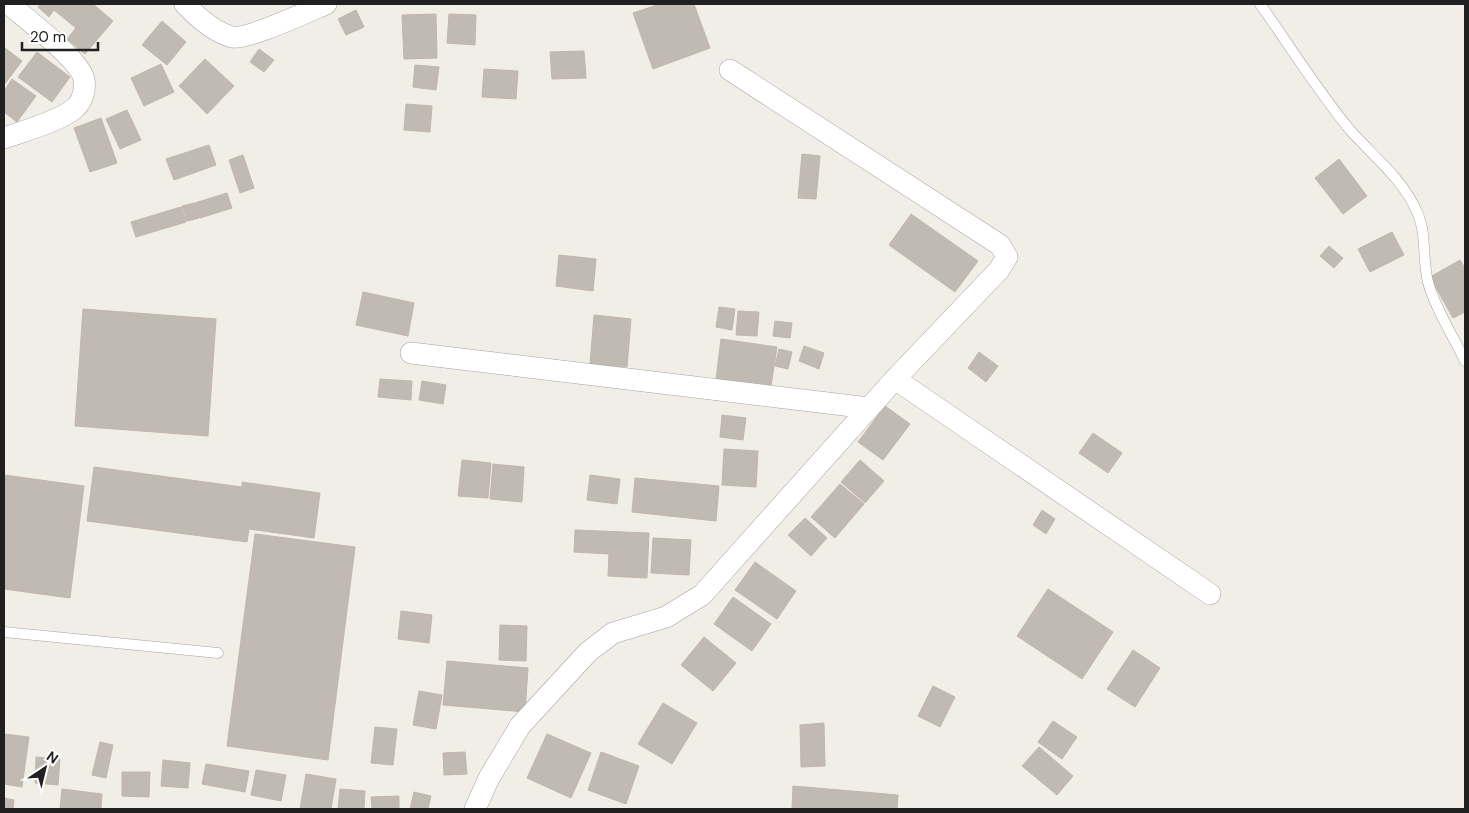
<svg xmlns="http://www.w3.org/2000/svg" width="1469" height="813" font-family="'DM Sans',sans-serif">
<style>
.building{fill:#c1bab3;stroke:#c1b6a9}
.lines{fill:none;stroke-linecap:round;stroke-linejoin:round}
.service-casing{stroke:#a4a4a4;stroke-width:11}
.minor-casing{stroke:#a4a4a4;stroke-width:22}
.service{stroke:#fff;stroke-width:10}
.minor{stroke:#fff;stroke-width:21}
</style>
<rect width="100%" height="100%" fill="#f0eee6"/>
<g class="building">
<path d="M41 4H93L113 21 85 54 67 39 76 28 54 10 49 17 38 7Z"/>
<path d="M660 4H694L710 48 653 69 633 13Z"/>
<path d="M356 10 364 27 346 35 338 19Z"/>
<path d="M436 14 437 58 404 59 402 15Z"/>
<path d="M449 14 476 15 475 45 447 43Z"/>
<path d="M162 21 186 42 167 65 142 45Z"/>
<path d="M5 48 22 61 4 85V50Z"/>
<path d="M259 49 274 60 264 72 250 62Z"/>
<path d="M584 51 586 78 552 79 550 52Z"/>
<path d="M37 52 70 77 52 102 18 77Z"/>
<path d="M205 59 234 86 207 114 179 86Z"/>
<path d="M161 64 174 92 144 106 131 78Z"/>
<path d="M415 65 439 67 436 90 413 87Z"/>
<path d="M484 69 518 71 516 99 482 97Z"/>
<path d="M12 79 36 96 17 122 4 112V91Z"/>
<path d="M406 104 432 106 430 132 404 130Z"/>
<path d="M127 110 141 140 120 149 106 119Z"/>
<path d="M101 118 117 163 90 172 74 128Z"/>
<path d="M209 145 216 165 174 180 166 159Z"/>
<path d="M802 154 820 156 816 199 798 198Z"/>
<path d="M243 155 254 188 240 193 229 160Z"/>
<path d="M1339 159 1367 196 1343 214 1315 178Z"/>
<path d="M227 193 232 208 200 218 195 203Z"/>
<path d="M194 203 199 218 187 221 182 206Z"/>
<path d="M181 207 186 222 136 237 131 222Z"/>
<path d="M911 214 978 261 955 292 889 245Z"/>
<path d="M1392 232 1404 255 1370 272 1358 249Z"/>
<path d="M1329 246 1343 258 1334 268 1320 256Z"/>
<path d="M559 255 596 259 593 291 556 286Z"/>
<path d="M1460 260 1465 268V312L1453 318 1430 277Z"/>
<path d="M363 292 414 303 408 336 356 325Z"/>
<path d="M719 307 735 309 732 330 716 327Z"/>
<path d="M83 309 216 319 208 436 75 426Z"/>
<path d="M738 311 759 312 757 336 736 335Z"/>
<path d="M594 315 631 319 627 367 590 364Z"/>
<path d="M775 321 792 323 790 338 773 336Z"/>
<path d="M721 339 777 347 771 386 716 379Z"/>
<path d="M804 346 824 353 819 369 799 361Z"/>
<path d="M779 349 792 352 788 369 775 366Z"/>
<path d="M979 352 998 366 986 382 968 368Z"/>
<path d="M380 379 412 381 411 400 378 397Z"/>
<path d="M422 381 446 385 443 404 419 400Z"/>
<path d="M885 406 910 424 883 460 858 442Z"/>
<path d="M722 415 746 418 743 440 720 437Z"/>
<path d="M1093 433 1122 453 1108 473 1079 453Z"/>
<path d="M724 449 758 451 756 487 722 485Z"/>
<path d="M462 460 491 463 488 498 458 496Z"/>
<path d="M860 460 884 481 865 503 841 482Z"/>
<path d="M493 464 524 467 522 502 490 499Z"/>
<path d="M94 467 242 487V482L320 493 314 538 249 529 247 542 87 521Z"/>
<path d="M4 475 84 486 70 598 4 589Z"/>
<path d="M590 475 620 479 617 504 587 500Z"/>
<path d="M635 478 719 486 716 521 632 512Z"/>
<path d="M840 484 864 504 835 538 811 517Z"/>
<path d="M1042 510 1055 519 1046 534 1033 525Z"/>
<path d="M805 518 827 538 811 556 788 535Z"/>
<path d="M575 530 649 533 647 578 608 576 609 554 574 552Z"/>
<path d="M255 534 355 547 328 760 227 746Z"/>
<path d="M653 538 691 540 689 575 651 573Z"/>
<path d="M755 562 796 591 777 619 735 590Z"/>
<path d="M1048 589 1113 632 1082 679 1017 636Z"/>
<path d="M733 597 771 624 752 651 714 624Z"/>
<path d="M401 611 432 615 429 643 398 639Z"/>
<path d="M500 625 527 626 526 661 499 660Z"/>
<path d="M704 637 736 663 713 691 681 665Z"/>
<path d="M1133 650 1160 668 1135 707 1107 689Z"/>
<path d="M447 661 528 668 525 712 443 705Z"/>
<path d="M933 686 955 697 940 727 918 716Z"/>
<path d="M419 691 442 695 436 729 413 725Z"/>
<path d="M663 703 697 723 672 764 638 744Z"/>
<path d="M1053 721 1077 737 1062 759 1038 742Z"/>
<path d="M824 723 825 766 801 767 800 725Z"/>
<path d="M375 727 397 729 393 765 371 763Z"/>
<path d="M4 734 29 737 22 787 4 784Z"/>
<path d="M547 734 591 753 571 798 527 778Z"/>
<path d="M100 742 113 745 106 778 92 775Z"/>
<path d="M1039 747 1073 776 1057 795 1022 766Z"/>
<path d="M465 752 467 774 444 775 443 753Z"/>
<path d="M601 752 639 766 626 804 588 790Z"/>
<path d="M36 757 60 759 58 785 35 783Z"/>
<path d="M163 760 190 763 188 788 161 786Z"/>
<path d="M206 764 249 771 245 792 202 784Z"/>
<path d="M256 770 286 775 281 801 251 795Z"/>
<path d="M122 772H150L149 797 122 796Z"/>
<path d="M306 774 336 779 331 809H300Z"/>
<path d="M793 786 898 795 897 809H792Z"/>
<path d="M62 789 102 794 101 809H60Z"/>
<path d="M340 789 365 791 364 809H338Z"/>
<path d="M414 792 431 796 428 809H410Z"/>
<path d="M399 796V809H372L371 797Z"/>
<path d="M4 798 14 800 13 809H4Z"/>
</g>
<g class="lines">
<defs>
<g id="service">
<path d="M1260 4C1290 46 1317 90 1350 130 1373 156 1403 179 1417 212 1427 233 1422 259 1428 282 1434 306 1454 338 1465 361"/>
<path d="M4 632 218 653"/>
</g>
<g id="minor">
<path d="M185 4C197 17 214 32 232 37 247 40 309 11 326 4"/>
<path d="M4 138C23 131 61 121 75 108 82 102 86 89 84 80 82 61 25 18 9 4"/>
<path d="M411 353 869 408"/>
<path d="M895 379 1210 594"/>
<path d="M475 809 489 778 520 726 588 652 613 633 666 617 702 595 895 379 999 270 1007 257 1000 245 730 70"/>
</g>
</defs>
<use href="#service" class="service-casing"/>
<use href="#minor" class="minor-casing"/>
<use href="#service" class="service"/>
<use href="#minor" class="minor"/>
</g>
<rect width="1469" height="813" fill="none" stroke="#202020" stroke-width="10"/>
<g transform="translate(45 768) rotate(35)" stroke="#ffffff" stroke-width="4" paint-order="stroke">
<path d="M0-4L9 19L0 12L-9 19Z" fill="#202020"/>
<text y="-8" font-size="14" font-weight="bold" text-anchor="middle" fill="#202020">N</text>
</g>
<path d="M22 42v8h76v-8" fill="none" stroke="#202020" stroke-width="2.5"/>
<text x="30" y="42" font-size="15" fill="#202020" stroke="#ffffff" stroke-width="4" paint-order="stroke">20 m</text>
</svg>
